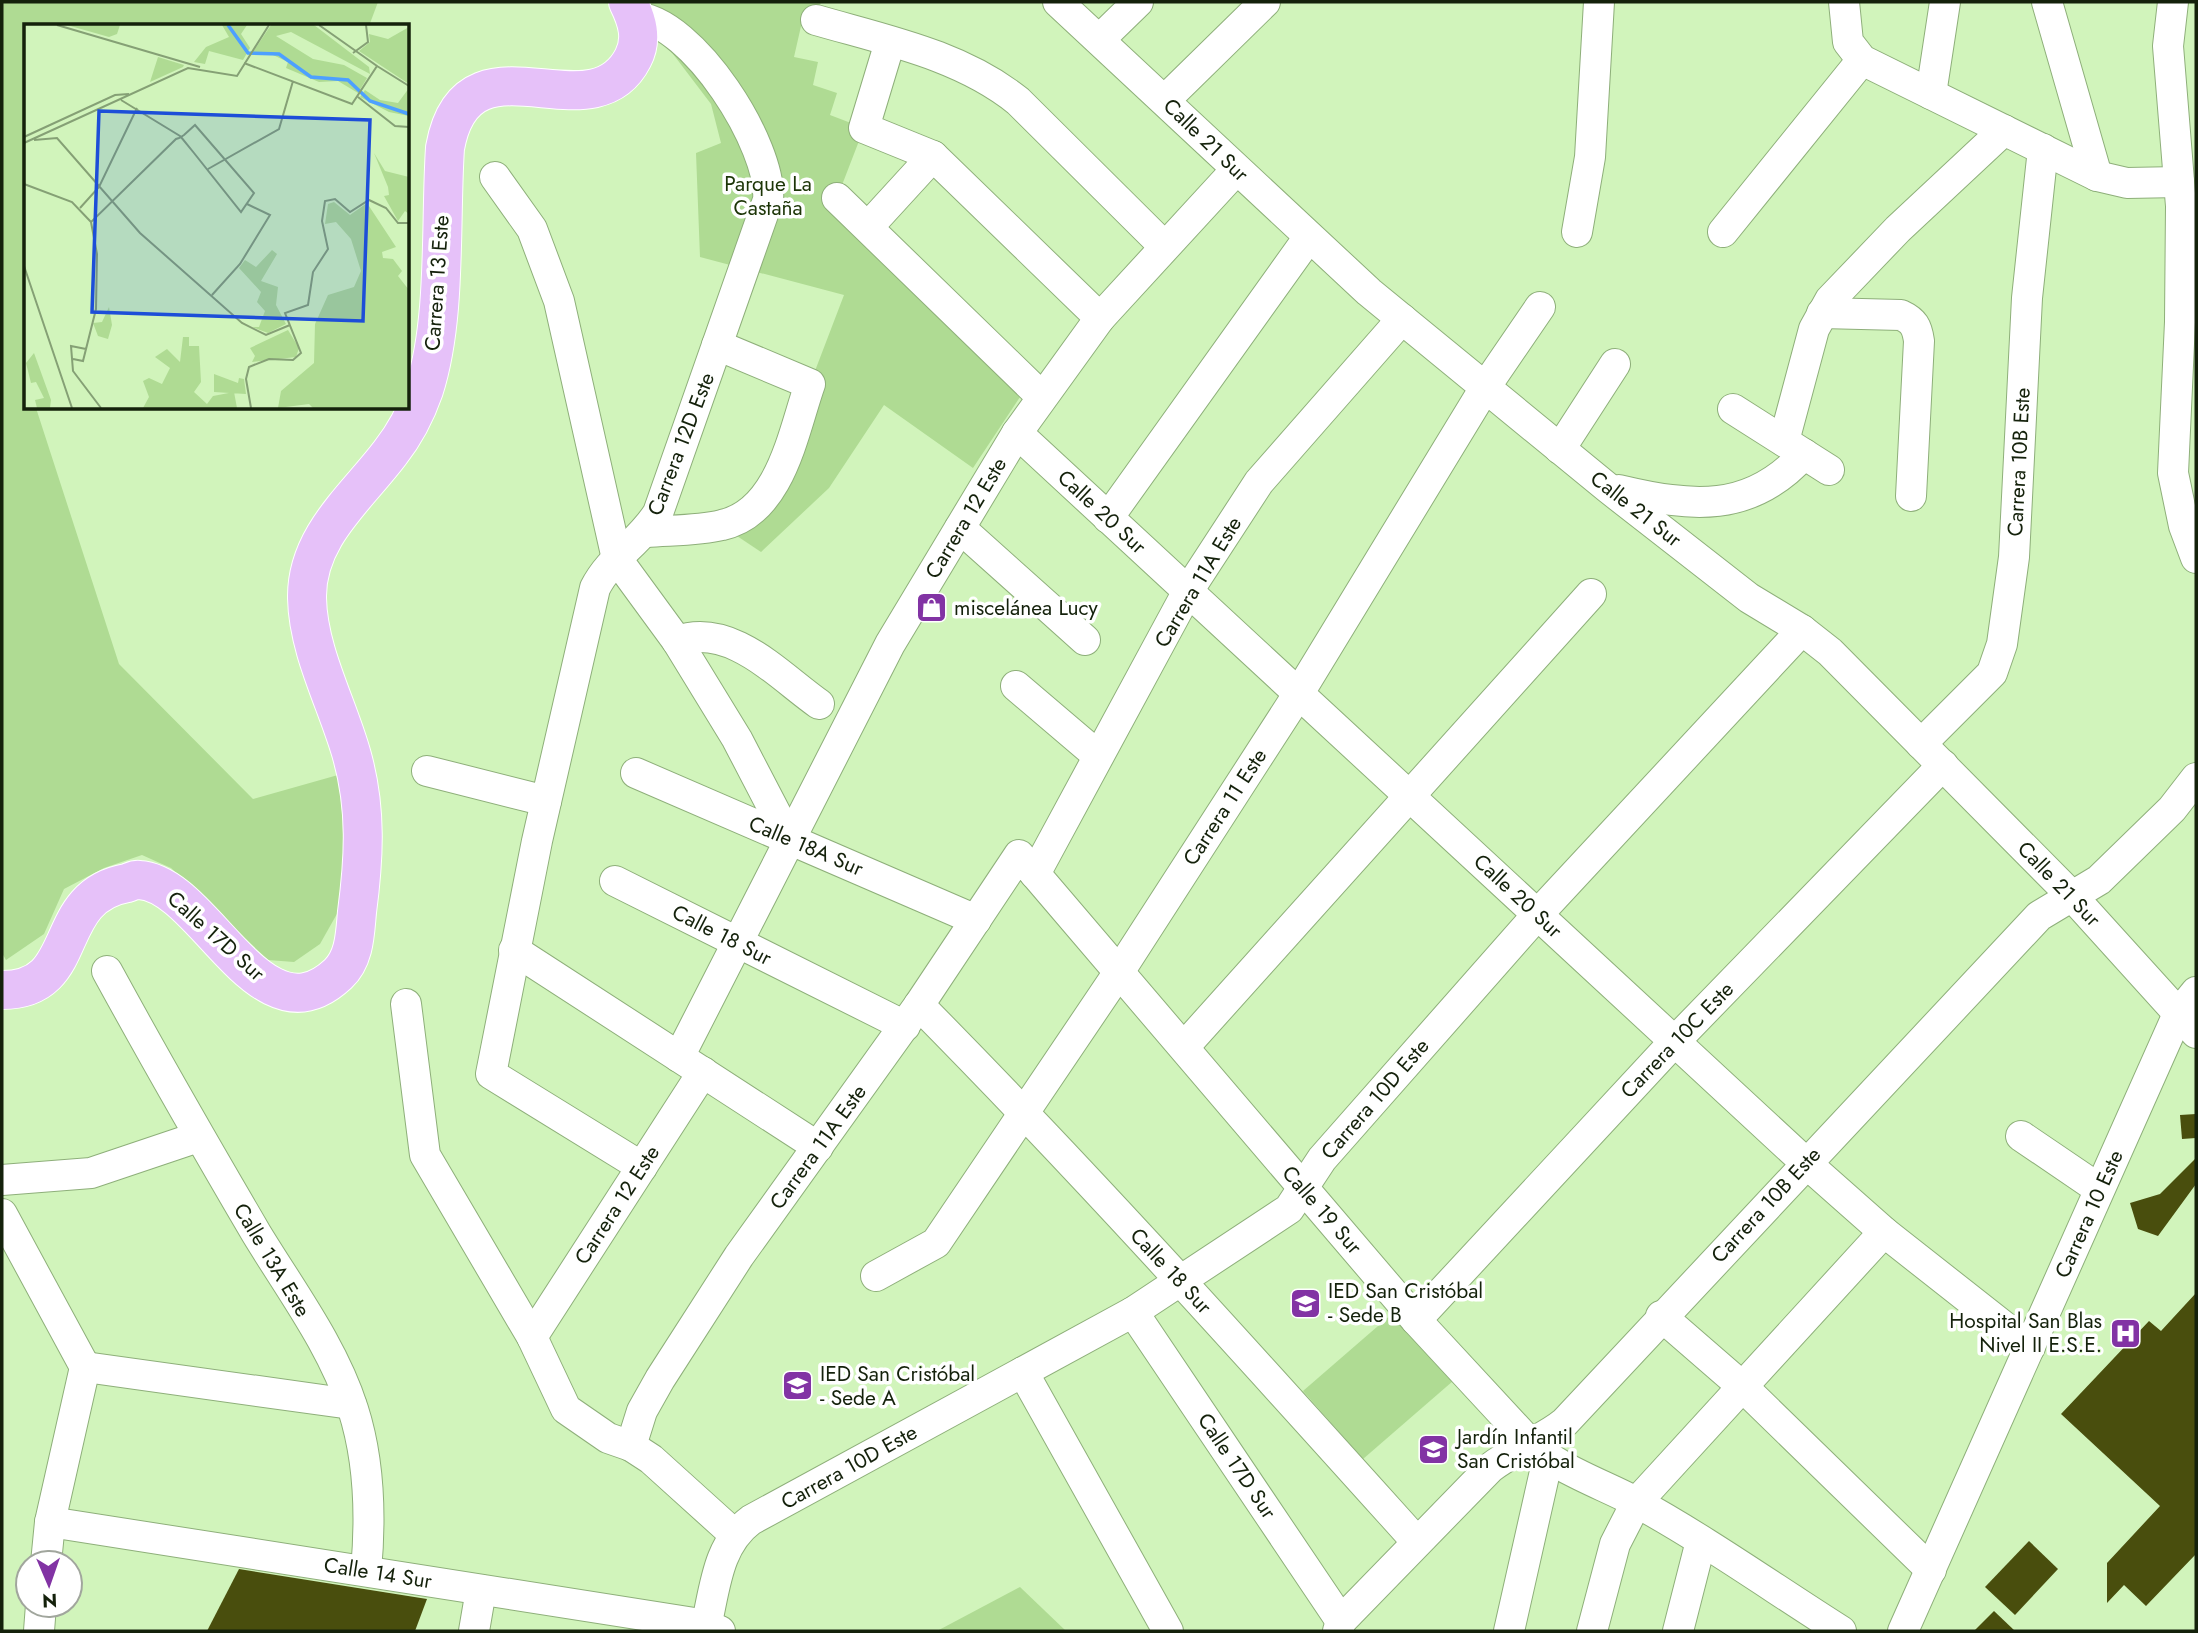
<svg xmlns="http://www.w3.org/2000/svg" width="2198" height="1633" font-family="Jost,sans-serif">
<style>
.green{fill:#afdb93}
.building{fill:#494e0d}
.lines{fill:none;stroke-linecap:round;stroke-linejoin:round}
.minor-casing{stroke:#8eaf7a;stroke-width:32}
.major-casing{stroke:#fff;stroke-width:40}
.minor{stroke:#fff;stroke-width:30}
.major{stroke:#e6c1f9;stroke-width:38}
.labels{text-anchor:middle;stroke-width:7;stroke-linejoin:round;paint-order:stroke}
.street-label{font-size:21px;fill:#14210b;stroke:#fff}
.park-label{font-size:21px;fill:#1c3507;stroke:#fff}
.poi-label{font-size:21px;fill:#14210b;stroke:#fff;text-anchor:start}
.inset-river{fill:none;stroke:#4da0ff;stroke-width:3.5}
.inset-road{fill:none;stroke:#85a075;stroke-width:2}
.view{fill:#1d4ed8;fill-opacity:0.15;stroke:#1d4ed8;stroke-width:3.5}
.inset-edge{fill:none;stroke:#14210b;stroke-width:3.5}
</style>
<rect width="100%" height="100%" fill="#d1f4bb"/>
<g class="green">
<path d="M2 2H378L369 26H26V408H36L119 664 253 799 338 775 347 858 338 912 320 944 294 962 268 960 171 868 142 855 104 868 64 889 44 934 6 960 2 953Z"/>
<path d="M650 2H821L816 20 804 13 794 57 818 62 813 85 837 93 830 115 864 128 837 198 1022 394 973 468 884 405 829 488 761 552 722 526 745 515 810 384 844 295 700 257 696 153 721 143 711 104 673 54 660 17Z"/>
<path d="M1393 1313 1453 1381 1363 1459 1303 1391Z"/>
<path d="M1020 1587 1066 1631H937Z"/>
</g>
<g class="building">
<path d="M2196 1114V1138L2182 1139 2180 1115Z"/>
<path d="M2196 1158V1184L2158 1236 2138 1229 2130 1203 2160 1194Z"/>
<path d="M2196 1293V1554L2146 1606 2124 1585 2107 1603V1563L2160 1506 2061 1414 2149 1321 2161 1331Z"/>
<path d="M2029 1541 2058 1569 2015 1615 1985 1587Z"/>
<path d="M239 1569 427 1599 415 1631H207Z"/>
<path d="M1994 1611 2015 1631H1974Z"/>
</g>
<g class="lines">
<defs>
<g id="minor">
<path d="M1058 2 1369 292 1608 488 1749 598 1802 630 1830 652 2072 896 2196 1033"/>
<path d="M1844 2 1848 42 1862 60 2097 176 2127 183 2179 182"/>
<path d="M2047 2 2097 176"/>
<path d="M2173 2 2168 46 2181 206 2180 322 2173 473 2184 526 2196 558"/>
<path d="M635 17C693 20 773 147 768 200L658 513C640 542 610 558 595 588L537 841 491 1074 642 1167"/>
<path d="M816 20C885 40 961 55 1018 101L1163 245"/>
<path d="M1100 39 1138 2"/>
<path d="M890 42 864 128 933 156 1100 318"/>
<path d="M1931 94 1945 2"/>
<path d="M1165 100 1265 2"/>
<path d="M495 177 532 229 559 301 617 559 677 641 737 739 789 839"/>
<path d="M837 198 1042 397"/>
<path d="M868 227 933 156"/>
<path d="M1577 232 1590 157 1599 2"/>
<path d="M1723 232 1862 60"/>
<path d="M1822 313 1901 315C1914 321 1917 327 1919 341L1911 496"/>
<path d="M1733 409 1829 470"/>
<path d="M1017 433 1806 1163 1884 1232 2030 1347"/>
<path d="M1784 441 1814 329 1830 300 1898 229 2004 130"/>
<path d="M1560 449 1615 364"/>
<path d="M1619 490C1691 507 1750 514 1804 454"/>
<path d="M1108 518 1309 237"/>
<path d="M960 528 1085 640"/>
<path d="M646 532C670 530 698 531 722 525 781 512 793 432 810 384L717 345"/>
<path d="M677 641C731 622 778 675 819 704"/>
<path d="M1016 686 1097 755"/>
<path d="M1921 744 1992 673 2002 644 2014 557 2027 298 2043 149"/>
<path d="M427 771 546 801"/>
<path d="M636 773 976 920"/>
<path d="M1035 874 1188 591 1259 482 1402 319"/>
<path d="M615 881 905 1026"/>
<path d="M514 950 818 1147"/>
<path d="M107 971C155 1059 205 1146 256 1233 290 1289 333 1346 353 1409 370 1462 371 1517 366 1571"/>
<path d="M406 1004 425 1155 532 1337 566 1409 608 1438 631 1446 651 1459 734 1534"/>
<path d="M919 1005C1091 1179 1254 1361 1417 1542"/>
<path d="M1184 1047 1591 594"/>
<path d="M679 1057 890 644 1017 433 1100 318 1236 170"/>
<path d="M2021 1136 2099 1189"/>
<path d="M2 1180 91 1173 198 1137"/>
<path d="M2 1214 85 1367"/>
<path d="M876 1276 936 1243 1119 972 1299 693 1486 386 1540 307"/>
<path d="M1133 1312 1341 1621"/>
<path d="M1661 1316 1744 1388 1931 1570"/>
<path d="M1416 1320 1675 1041 1943 765"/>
<path d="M532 1337 703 1072"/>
<path d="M85 1367 351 1404"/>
<path d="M1023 1372 1168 1631"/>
<path d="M631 1446 642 1411 660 1379 739 1256 919 1005 1019 855 1416 1320 1529 1442C1559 1470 1600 1483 1636 1502 1707 1541 1773 1588 1841 1631"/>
<path d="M50 1522 707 1625 720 1631"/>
<path d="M46 1563 50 1522 85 1367"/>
<path d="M39 1631 41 1605"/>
<path d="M474 1631 481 1590"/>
<path d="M705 1631C715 1591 716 1546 751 1520L1133 1312 1289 1209 1322 1159 1538 914 1802 630"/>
<path d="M1338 1631 1341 1621 1490 1468C1514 1449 1542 1441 1565 1422L2039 916 2099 880 2172 809 2196 778"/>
<path d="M1509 1631 1548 1458"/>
<path d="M1592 1631 1615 1544 1636 1503 1884 1232"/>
<path d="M1678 1631 1701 1541"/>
<path d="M1903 1631 2178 1014 2196 992"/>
</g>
<path id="major" d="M2 990C84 990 48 897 127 883 131 882 135 879 139 880 205 883 260 1047 338 974 355 958 355 933 357 912 364 859 367 809 352 756 338 705 308 652 307 598 306 537 356 498 390 453 405 434 416 413 424 390 447 319 440 223 445 148 467 24 591 140 633 58 643 39 637 20 628 2"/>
</defs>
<use href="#minor" class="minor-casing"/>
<use href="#major" class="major-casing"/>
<use href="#minor" class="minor"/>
<use href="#major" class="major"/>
</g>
<defs>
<symbol id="shop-square" viewBox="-11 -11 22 22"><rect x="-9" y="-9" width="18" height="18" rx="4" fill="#8233a4" stroke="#fff"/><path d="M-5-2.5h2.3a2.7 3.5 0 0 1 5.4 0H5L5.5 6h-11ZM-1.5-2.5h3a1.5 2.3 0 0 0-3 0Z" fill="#fff"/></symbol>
<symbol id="school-square" viewBox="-11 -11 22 22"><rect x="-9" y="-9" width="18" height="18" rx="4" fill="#8233a4" stroke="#fff"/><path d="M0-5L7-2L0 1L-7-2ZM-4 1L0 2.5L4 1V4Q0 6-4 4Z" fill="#fff"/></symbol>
<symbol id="hospital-square" viewBox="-11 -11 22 22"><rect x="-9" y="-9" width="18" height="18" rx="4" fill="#8233a4" stroke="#fff"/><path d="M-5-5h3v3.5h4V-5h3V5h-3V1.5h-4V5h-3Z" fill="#fff"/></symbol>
</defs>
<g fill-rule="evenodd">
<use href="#shop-square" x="914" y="590" width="35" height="35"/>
<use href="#school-square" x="1288" y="1286" width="35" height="35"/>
<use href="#hospital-square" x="2108" y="1316" width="35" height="35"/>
<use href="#school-square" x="780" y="1368" width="35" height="35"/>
<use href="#school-square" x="1416" y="1432" width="35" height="35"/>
</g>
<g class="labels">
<g class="street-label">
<text transform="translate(1206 140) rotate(44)" y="7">Calle 21 Sur</text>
<text transform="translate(437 283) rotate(-86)" y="7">Carrera 13 Este</text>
<text transform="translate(681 444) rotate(-69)" y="7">Carrera 12D Este</text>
<text transform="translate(2019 462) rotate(-87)" y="7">Carrera 10B Este</text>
<text transform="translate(1636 509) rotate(38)" y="7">Calle 21 Sur</text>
<text transform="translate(1102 512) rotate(43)" y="7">Calle 20 Sur</text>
<text transform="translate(966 518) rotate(-59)" y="7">Carrera 12 Este</text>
<text transform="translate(1198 582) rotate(-59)" y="7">Carrera 11A Este</text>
<text transform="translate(1225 807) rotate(-57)" y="7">Carrera 11 Este</text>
<text transform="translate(806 846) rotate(23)" y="7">Calle 18A Sur</text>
<text transform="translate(2059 884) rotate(46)" y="7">Calle 21 Sur</text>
<text transform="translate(1518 896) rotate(43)" y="7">Calle 20 Sur</text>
<text transform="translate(722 935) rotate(27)" y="7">Calle 18 Sur</text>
<text transform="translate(216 936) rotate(42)" y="7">Calle 17D Sur</text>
<text transform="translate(1677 1040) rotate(-46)" y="7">Carrera 10C Este</text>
<text transform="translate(1375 1099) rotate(-49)" y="7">Carrera 10D Este</text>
<text transform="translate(818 1147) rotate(-54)" y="7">Carrera 11A Este</text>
<text transform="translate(617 1205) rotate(-57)" y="7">Carrera 12 Este</text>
<text transform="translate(1766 1205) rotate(-47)" y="7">Carrera 10B Este</text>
<text transform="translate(1322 1210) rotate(49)" y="7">Calle 19 Sur</text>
<text transform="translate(2089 1214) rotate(-66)" y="7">Carrera 10 Este</text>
<text transform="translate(272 1260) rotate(59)" y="7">Calle 13A Este</text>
<text transform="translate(1171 1271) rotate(47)" y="7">Calle 18 Sur</text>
<text transform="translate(1237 1466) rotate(56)" y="7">Calle 17D Sur</text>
<text transform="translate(849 1467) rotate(-29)" y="7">Carrera 10D Este</text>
<text transform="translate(378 1573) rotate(9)" y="7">Calle 14 Sur</text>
</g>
<g class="park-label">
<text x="768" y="191">Parque La<tspan x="768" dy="24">Castaña</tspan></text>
</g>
<g class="poi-label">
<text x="954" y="615">miscelánea Lucy</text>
<text x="1328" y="1298">IED San Cristóbal<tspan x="1328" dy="24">- Sede B</tspan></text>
<text x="2102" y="1328" text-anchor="end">Hospital San Blas<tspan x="2102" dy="24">Nivel II E.S.E.</tspan></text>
<text x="820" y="1381">IED San Cristóbal<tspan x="820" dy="24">- Sede A</tspan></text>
<text x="1457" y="1444">Jardín Infantil<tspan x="1457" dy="24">San Cristóbal</tspan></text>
</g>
</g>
<g transform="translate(24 24)">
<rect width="385" height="385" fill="#d1f4bb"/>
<path d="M43 1H96L93 10 85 13ZM198 1H223L217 10 226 24 219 36 185 27 181 40 170 38 182 23 205 13ZM247 1H290L345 43 346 50 267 8 252 12 289 35 320 41 343 54 334 69 314 57 295 58 262 44 264 38 249 31H227ZM385 3V60L335 27 346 18 345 10 364 15ZM134 33 160 41 159 43 126 58ZM385 64V92L365 88 336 73 341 66 356 76 374 79ZM350 129 361 147 385 153V190L381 187 374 197 360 172 365 171 364 163ZM310 178 326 191 343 179 372 223 358 228 359 234 369 235 378 247 374 252 385 266V384H289L285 380 254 384 257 367 290 339 291 300 304 271 330 263 337 247 327 215 312 198 301 200 304 180ZM248 226 253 230 237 257 254 263 252 281 262 300 244 309 228 303H235L241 287 233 278 237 268 215 244 221 236 232 243ZM85 283 88 301 84 315 74 312 69 299 78 298ZM264 306 275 324 272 333 228 338 231 332 226 324ZM159 313H165V322H175L177 358 170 368 183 380 189 372 210 368 213 384H119L125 373 119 357 125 354 138 360 146 344 131 333 143 325 156 338ZM10 329 27 376 26 384H13L11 376 20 374 12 358 7 359 2 339ZM190 350 214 359 215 354 220 355 222 370 190 368Z" fill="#afdb93"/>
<path class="inset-river" d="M204 1 224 29 255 30 287 53 324 56 346 77 385 90"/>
<path class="inset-road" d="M33 1 176 43M329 29 344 18 342 1M220 39 328 80 353 42 295 1M353 42 385 62M334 73 371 102 385 103M0 113 91 71 105 70M10 116 33 114 116 209 218 299 242 311 266 301M0 119 164 44 213 52 245 1M184 145 255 105 269 57M0 160 48 178 67 198M56 184 75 163 113 84M0 242 48 384M188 271 216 240 246 191 223 180M62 325 47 322 49 347 77 384M49 335 59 337 72 285 73 230 67 198 152 115 155 114 157 113 160 111 171 101 230 169 217 188 170 129 157 113 156 112 97 76M227 384 222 355 225 343 245 335 269 336 277 329 261 289 284 281 289 248 304 225 298 197 301 177 311 175 326 188 345 176 362 184 374 199H385"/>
<path class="view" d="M75 87 346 96 339 297 68 288Z"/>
<rect width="385" height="385" class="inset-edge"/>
</g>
<rect width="2198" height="1633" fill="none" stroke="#14210b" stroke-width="7"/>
<g transform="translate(49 1584) rotate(178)"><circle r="33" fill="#ffffff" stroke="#a1a69d" stroke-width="2"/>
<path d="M0-5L12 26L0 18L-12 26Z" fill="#8233a4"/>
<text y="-10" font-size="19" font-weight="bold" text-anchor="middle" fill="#14210b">N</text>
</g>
</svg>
